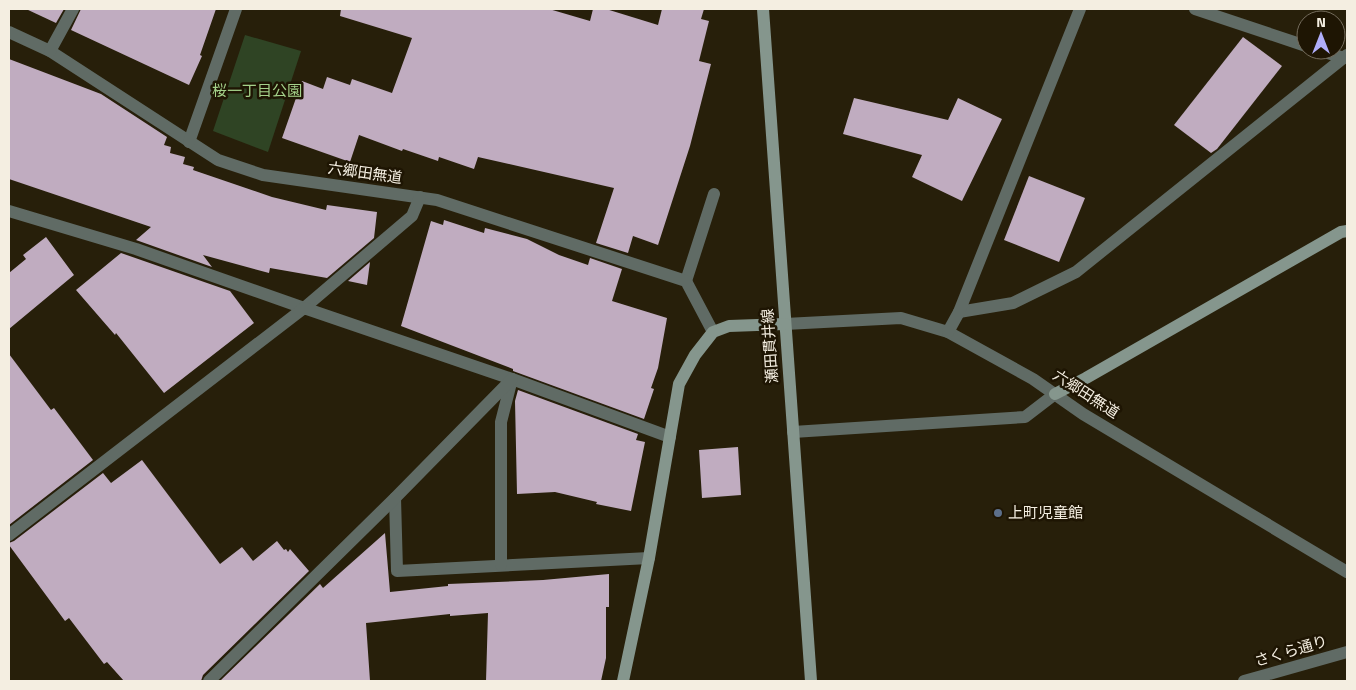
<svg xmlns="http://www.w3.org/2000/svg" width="1356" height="690" font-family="'Titillium Web','Noto Sans JP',sans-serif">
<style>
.green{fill:#2f4424}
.building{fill:#c0acc0}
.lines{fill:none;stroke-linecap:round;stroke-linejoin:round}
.lane{stroke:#606b65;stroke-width:12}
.street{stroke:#606b65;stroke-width:12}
.secondary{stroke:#85968d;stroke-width:12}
.service-dot{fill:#5c6f8a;stroke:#1e1503;stroke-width:2}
.labels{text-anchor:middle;stroke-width:5;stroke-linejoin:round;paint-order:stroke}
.park-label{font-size:15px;fill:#a4d18a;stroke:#1e1503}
.street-label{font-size:15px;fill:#f4eee1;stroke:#1e1503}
.poi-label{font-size:15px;fill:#f4eee1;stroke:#1e1503;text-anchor:start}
</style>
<rect width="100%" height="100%" fill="#271f0a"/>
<path class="green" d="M245 35 301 51 268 152 213 131Z"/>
<g class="building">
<path d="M26 9H64L56 23Z"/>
<path d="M81 9H216L200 55 202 56 189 85 71 30Z"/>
<path d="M341 9H549L590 21 593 9H606L658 25 662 9H704L701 19 709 21 699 61 711 64 690 146 658 245 633 236 628 253 596 243 614 188 478 157 474 169 439 157 438 161 403 149 402 151 359 135 350 162 282 138 302 81 323 89 327 77 350 85 352 79 392 93 412 38 340 16Z"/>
<path d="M1243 37 1282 66 1217 149 1211 153 1174 125Z"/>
<path d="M9 59 101 94 167 137 164 145 171 147 170 153 185 157 183 164 194 167 193 170 272 197 326 210 327 205 377 212 374 238 327 278 270 268 269 273 203 255 212 267 136 240 151 227 9 179Z"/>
<path d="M854 98 948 120 958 98 1002 119 962 201 912 177 922 155 843 134Z"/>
<path d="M1029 176 1085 198 1059 262 1004 240Z"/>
<path d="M444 220 484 233 485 228 527 239 559 255 588 265 590 258 622 269 612 301 667 318 658 368 651 388 654 389 644 419 513 371V369L401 326 431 221 443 225Z"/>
<path d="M46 237 74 275 9 329V273L26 259 23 255Z"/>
<path d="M121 253 230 291 254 323 164 393 116 333 115 335 76 290Z"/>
<path d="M370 262 367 285 348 281Z"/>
<path d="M9 354 51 410 54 408 93 460 9 525Z"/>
<path d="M518 390 638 434 636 440 645 442 631 511 596 504 597 502 555 492 517 494 515 401Z"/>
<path d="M738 447 741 495 702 498 699 450Z"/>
<path d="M142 460 220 564 242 547 253 561 277 541 284 550 286 549 288 552 290 549 309 571 203 675 201 681H124L107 662 104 664 69 618 65 621 9 545V543L14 541 103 473 111 483Z"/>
<path d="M385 533 390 592 448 586V584L543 580 609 574V607H606V658L601 681H486L488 613 450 616V614L366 623 370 681H220L320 584 323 588Z"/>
</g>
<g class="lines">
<g class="lane">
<path d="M9 211 136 249 304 308"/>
<path d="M686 281 714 194"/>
<path d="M395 498 397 571 649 558"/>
<path d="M501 565V422L512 379"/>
</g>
<g class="street">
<path d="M1195 9 1306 46"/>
<path d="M9 32 50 51 218 160 263 175 437 200 686 281 713 332"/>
<path d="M1318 50 1344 58"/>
<path d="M50 51 73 9"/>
<path d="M189 142 236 9"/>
<path d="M304 308 412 216 420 197"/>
<path d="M959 312 1013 303 1076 272 1347 55"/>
<path d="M785 324 901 318 948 332 1033 379 1083 414 1347 572"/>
<path d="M948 332 959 312 1080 9"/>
<path d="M793 432 1025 417 1055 394"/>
<path d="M9 535 304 308 512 379 670 437"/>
<path d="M209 681 395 498 512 379"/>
<path d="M1244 681 1347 652"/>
</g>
<g class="secondary">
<path d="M763 9 811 681"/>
<path d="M1055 394 1086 378 1341 232 1347 231"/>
<path d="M623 681 649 558 679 384 695 355 713 332 729 326 785 324"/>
</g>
</g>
<circle class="service-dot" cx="998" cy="513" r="5"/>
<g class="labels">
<g class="park-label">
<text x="257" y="96">桜一丁目公園</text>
</g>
<g class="street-label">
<text transform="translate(365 173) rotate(8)" y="5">六郷田無道</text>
<text transform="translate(770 346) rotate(-94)" y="5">瀬田貫井線</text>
<text transform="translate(1086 394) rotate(33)" y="5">六郷田無道</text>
<text transform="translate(1291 651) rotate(-16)" y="5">さくら通り</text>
</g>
<g class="poi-label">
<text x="1008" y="518">上町児童館</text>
</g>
</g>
<rect width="1356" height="690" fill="none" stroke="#f4eee1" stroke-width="20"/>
<g transform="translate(1321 35)"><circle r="24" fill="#1e1503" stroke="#746c5c"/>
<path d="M0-4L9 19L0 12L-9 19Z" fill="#b0aefa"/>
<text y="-8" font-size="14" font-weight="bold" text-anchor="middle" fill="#f4eee1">N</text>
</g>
</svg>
